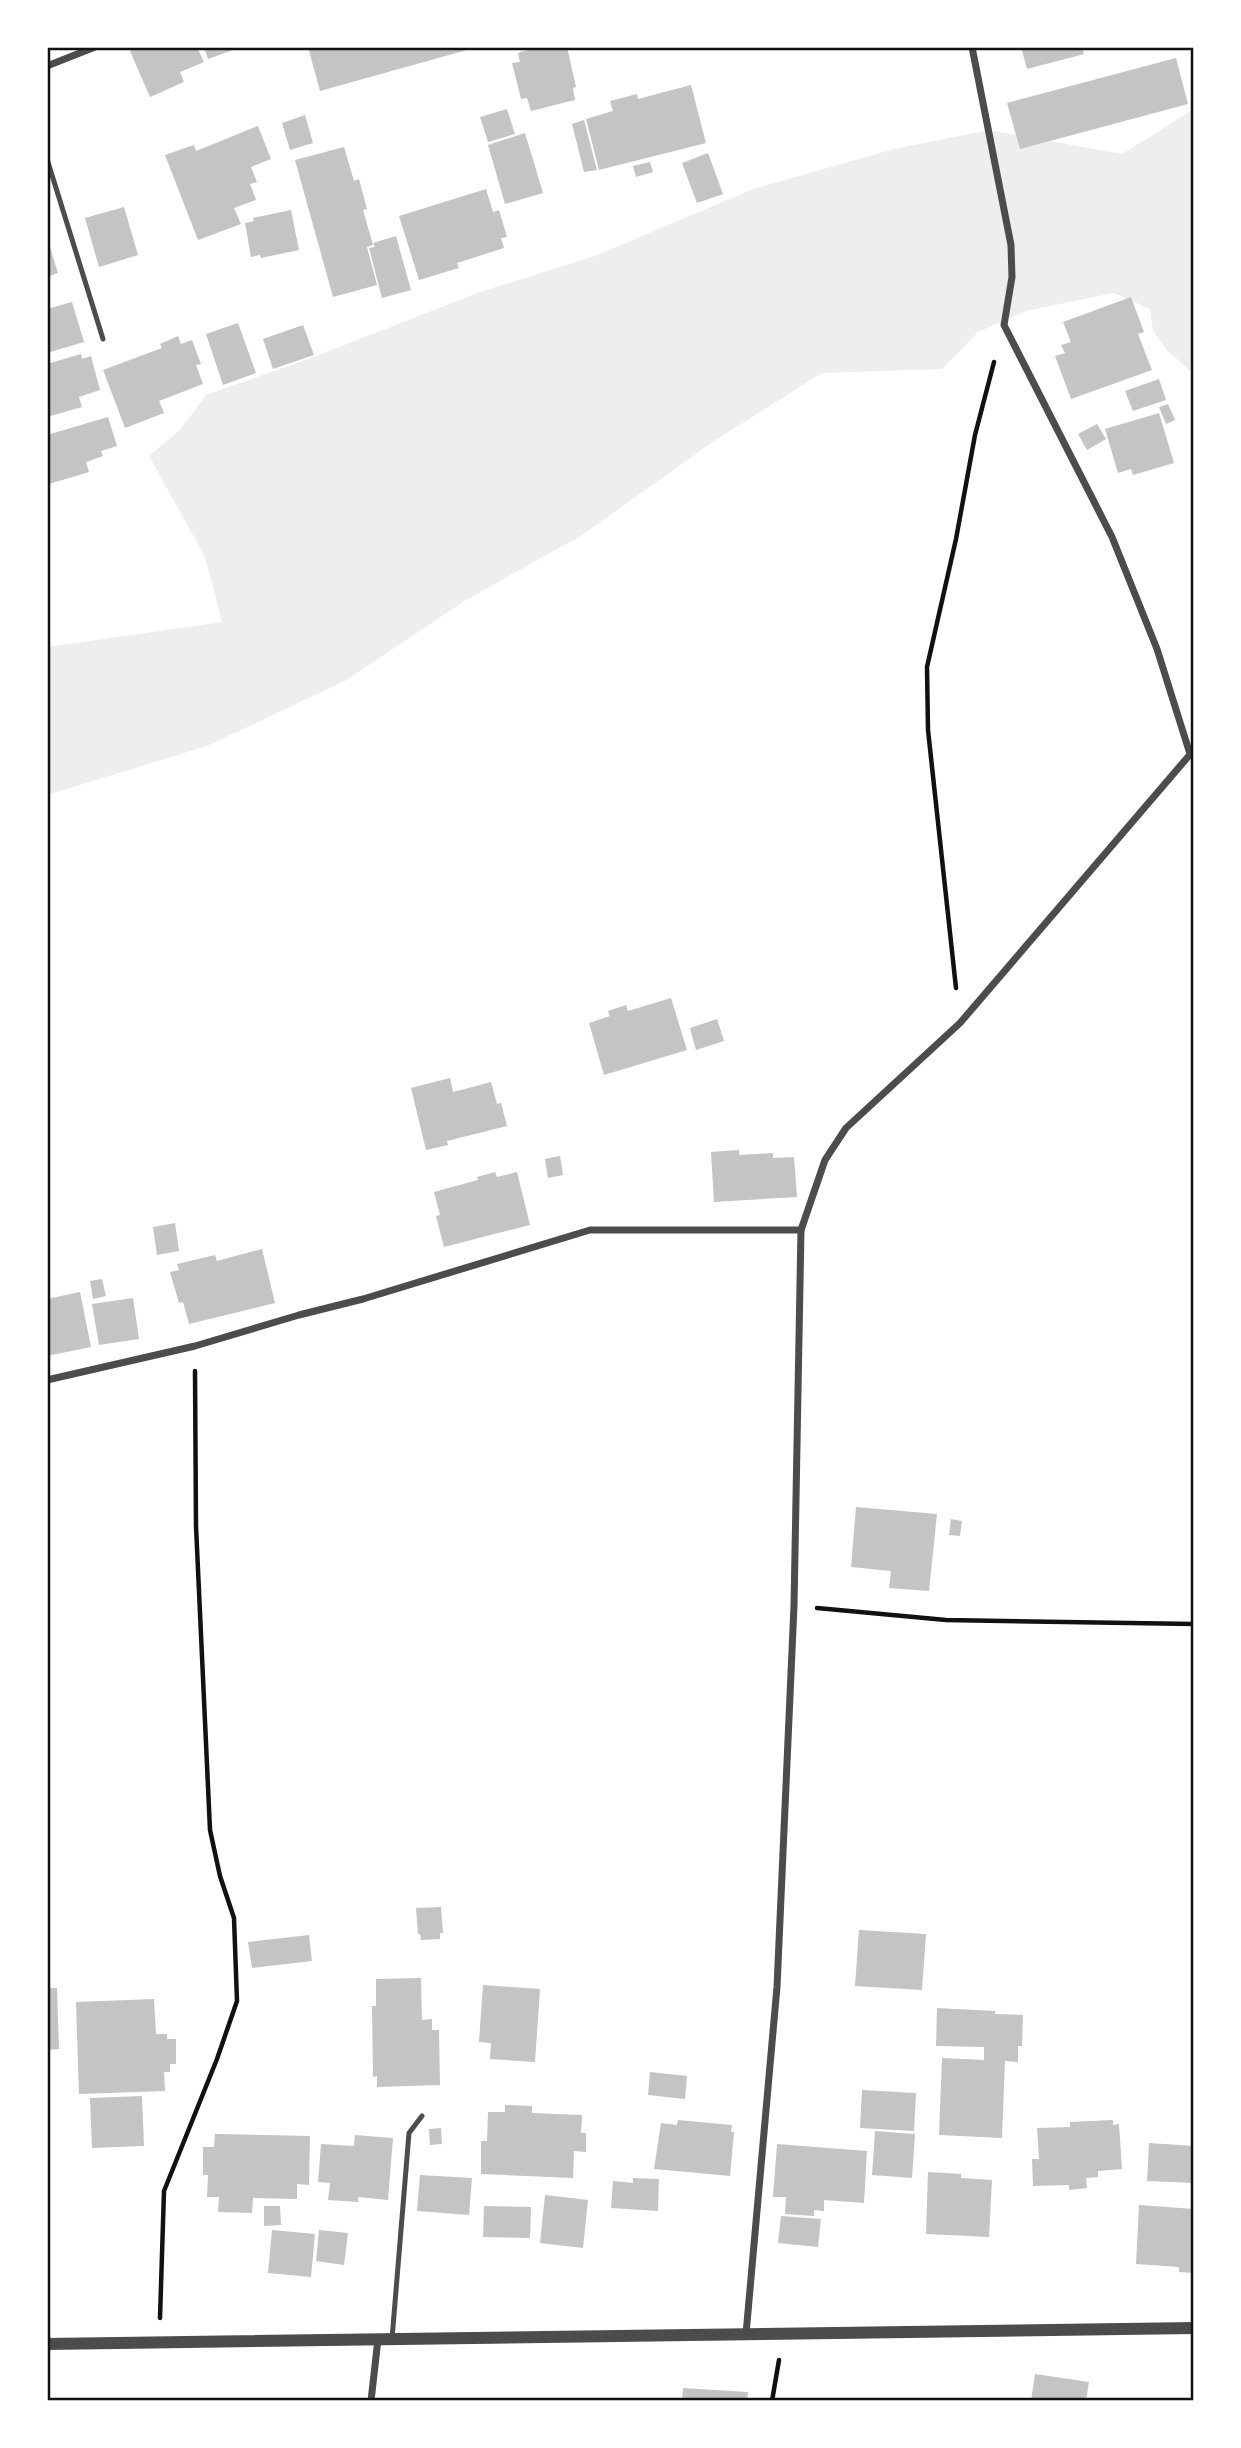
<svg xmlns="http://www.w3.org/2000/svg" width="1241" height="2448" font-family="Overpass,sans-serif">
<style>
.green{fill:#eee}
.building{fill:#c4c4c4}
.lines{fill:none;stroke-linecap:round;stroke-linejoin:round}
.path{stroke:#111;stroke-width:4.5}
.service{stroke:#4c4c4c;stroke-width:5}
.minor{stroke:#4c4c4c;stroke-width:7}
.tertiary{stroke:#4c4c4c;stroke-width:12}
.neatline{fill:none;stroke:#111;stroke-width:2.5}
</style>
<rect width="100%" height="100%" fill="#fff"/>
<path class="green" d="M1194 109V369L1189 370 1168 351 1153 331 1150 309 1114 293 1026 311 978 332 942 369 822 373 717 439 582 535 466 600 345 681 207 746 47 795V647L222 622 205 557 149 456 180 430 206 395 311 358 480 292 595 256 753 189 894 149 989 130 1122 154Z"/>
<g class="building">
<path d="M140 47H197L204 62 180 72 184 82 150 97 130 51Z"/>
<path d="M204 47H232L233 50 208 59Z"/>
<path d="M308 47H474V48L320 91Z"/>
<path d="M527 47H567L576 87 573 88 575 100 531 111 527 98 521 99 512 63 520 62 518 53 528 50Z"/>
<path d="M1021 47H1082L1084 54 1027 69Z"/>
<path d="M1176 58 1188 104 1020 149 1007 103Z"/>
<path d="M691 85 706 143 599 170 586 119 613 111 610 101 637 94 638 99Z"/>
<path d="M507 109 515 134 488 142 480 117Z"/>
<path d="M305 115 313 143 290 150 282 123Z"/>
<path d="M584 120 597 170 584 172 572 124Z"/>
<path d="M258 126 271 159 251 167 257 182 250 184 256 200 234 208 241 224 198 240 165 155 194 145 196 151Z"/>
<path d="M525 133 543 193 505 204 488 145Z"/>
<path d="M344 147 354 181 359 179 367 209 363 210 373 245 367 247 377 285 333 297 295 160Z"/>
<path d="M708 153 723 194 697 203 682 163Z"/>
<path d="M650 162 653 172 636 177 633 166Z"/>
<path d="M486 189 493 212 499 210 507 237 501 238 504 248 457 263 459 268 419 280 399 216Z"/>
<path d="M124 207 138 255 99 267 85 218Z"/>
<path d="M291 210 299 250 261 258 260 255 251 257 245 223 254 221 253 218Z"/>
<path d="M396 236 411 290 382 298 369 248 375 247 373 243Z"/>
<path d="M49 244 58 273 47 277V245Z"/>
<path d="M1131 297 1144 332 1138 334 1152 370 1071 399 1055 356 1065 353 1061 345 1071 342 1063 322Z"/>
<path d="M72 302 84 342 47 353V309Z"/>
<path d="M238 323 256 373 223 385 206 334Z"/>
<path d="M303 325 314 355 273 369 263 339Z"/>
<path d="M178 336 181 344 192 340 201 364 196 365 203 384 159 401 164 413 125 428 103 370 162 348 160 344Z"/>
<path d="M81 354 82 359 91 356 100 390 79 397 82 407 47 417V364Z"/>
<path d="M1159 379 1166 400 1133 411 1125 391Z"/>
<path d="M1168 404 1175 420 1166 424 1159 407Z"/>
<path d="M1159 413 1174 463 1133 475 1131 469 1118 473 1105 429Z"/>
<path d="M108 417 117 446 101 451 103 456 86 462 89 472 49 484 47 435Z"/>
<path d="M1097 424 1106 439 1087 450 1078 434Z"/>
<path d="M671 998 687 1050 604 1075 589 1023 610 1016 608 1011 626 1005 628 1011Z"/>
<path d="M717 1019 724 1041 696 1050 690 1028Z"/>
<path d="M450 1078 453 1092 491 1082 497 1104 501 1103 507 1126 447 1141 448 1145 426 1150 411 1088Z"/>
<path d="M739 1150V1155L773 1153V1158L794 1157 797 1197 714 1202 711 1152Z"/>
<path d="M560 1156 563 1175 548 1178 545 1159Z"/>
<path d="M495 1172 497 1177 517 1172 530 1225 444 1247 436 1216 440 1215 434 1192 478 1180 477 1177Z"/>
<path d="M175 1223 179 1251 157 1255 153 1227Z"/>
<path d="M262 1249 275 1303 189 1324 183 1302 179 1303 170 1272 179 1270 177 1264 215 1255 217 1261Z"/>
<path d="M102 1279 106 1296 93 1299 90 1281Z"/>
<path d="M80 1292 91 1347 47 1356V1299Z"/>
<path d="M133 1298 139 1339 99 1345 92 1304Z"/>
<path d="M856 1507 937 1514 929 1591 889 1588 891 1571 851 1567Z"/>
<path d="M951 1519 962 1521 960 1536 949 1535Z"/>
<path d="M441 1907 443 1933H440V1939L421 1940 420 1934H418L416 1908Z"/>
<path d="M859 1930 926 1934 922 1990 855 1986Z"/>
<path d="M309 1935 312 1961 252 1968 248 1942Z"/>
<path d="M421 1978 422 2020 432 2019V2030H439L440 2085 377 2087V2076L373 2077 372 2006H376V1979Z"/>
<path d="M483 1985 540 1989 535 2062 490 2059 491 2043 479 2042Z"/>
<path d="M47 1988H57L59 2049 47 2050Z"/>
<path d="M154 1999 156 2034H167V2039H176V2064H170V2072H164L165 2091 79 2094 76 2002Z"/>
<path d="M937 2008 995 2011V2014L1023 2015 1022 2046H1018V2062L1005 2061 1002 2138 939 2135 942 2058 984 2060V2047L936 2046Z"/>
<path d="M650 2072 687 2076 685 2099 648 2095Z"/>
<path d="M862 2090 916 2093 914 2131 860 2128Z"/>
<path d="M142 2096 144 2146 92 2148 90 2098Z"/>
<path d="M505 2105 532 2106V2113L582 2115 581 2133H586V2152L574 2151 573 2178 481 2174V2141H487L488 2112H505Z"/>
<path d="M678 2120 732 2125 731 2132H734L730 2176 654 2169 661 2123 677 2125Z"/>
<path d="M1113 2120V2125L1119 2124 1122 2169 1098 2171V2177L1086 2178 1087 2188 1069 2190V2185L1033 2186 1032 2159H1039L1037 2128 1070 2127V2122Z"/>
<path d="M441 2128 442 2144 430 2145 429 2129Z"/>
<path d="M875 2131 915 2134 912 2178 872 2175Z"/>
<path d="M215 2134 310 2136 309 2185 297 2184V2199L253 2198 252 2213 218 2212 219 2197H207L208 2175H203V2147H214Z"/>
<path d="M355 2135 393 2138 388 2200 358 2197V2202L328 2200 330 2183 318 2182 321 2144 354 2146Z"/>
<path d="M1149 2143 1194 2146V2183L1147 2181Z"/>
<path d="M777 2144 867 2151 864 2203 824 2200V2211L814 2210V2216L785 2214 786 2197H773Z"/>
<path d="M928 2172 961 2174V2178L992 2180 989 2237 926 2234Z"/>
<path d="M420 2175 472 2178 469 2215 417 2211Z"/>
<path d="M633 2178 659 2179 658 2211 611 2208 613 2181 633 2183Z"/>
<path d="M545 2195 588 2200 583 2248 540 2243Z"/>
<path d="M1139 2205 1194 2209V2273L1179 2272V2267L1136 2264Z"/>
<path d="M264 2206H280L281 2225 264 2226Z"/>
<path d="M484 2206 531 2207 530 2238 483 2237Z"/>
<path d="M781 2216 821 2219 818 2247 778 2243Z"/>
<path d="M272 2230 315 2234 311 2277 268 2273Z"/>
<path d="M319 2230 348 2233 344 2265 316 2261Z"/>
<path d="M1035 2374 1089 2382 1086 2401H1031Z"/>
<path d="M683 2388 748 2392 747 2401H682Z"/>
</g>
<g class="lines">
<g class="path">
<path d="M956 988 928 730 927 667 956 539 975 435 994 362"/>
<path d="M817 1608 946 1620 1194 1624"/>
<path d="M160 2318 164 2191 217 2059 237 2001 234 1918 220 1876 210 1830 196 1526 195 1371"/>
<path d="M772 2401 779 2360"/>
</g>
<g class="service">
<path d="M47 159 103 339"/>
<path d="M392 2339 409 2133 422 2116"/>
</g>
<g class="minor">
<path d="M972 47 1011 245 1012 277 1004 325 1112 537 1157 649 1190 754"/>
<path d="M47 66 95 47"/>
<path d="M801 1230 825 1160 846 1128 960 1023 1193 751"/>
<path d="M47 1380 195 1346 299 1315 363 1299 590 1230H801L794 1606 777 1987 746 2334"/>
<path d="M371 2401 378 2339"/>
</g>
<path class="tertiary" d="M47 2344 1194 2328"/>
</g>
<rect width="1241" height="2448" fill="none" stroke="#ffffff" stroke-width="98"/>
<rect x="49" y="49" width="1143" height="2350" class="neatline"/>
</svg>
